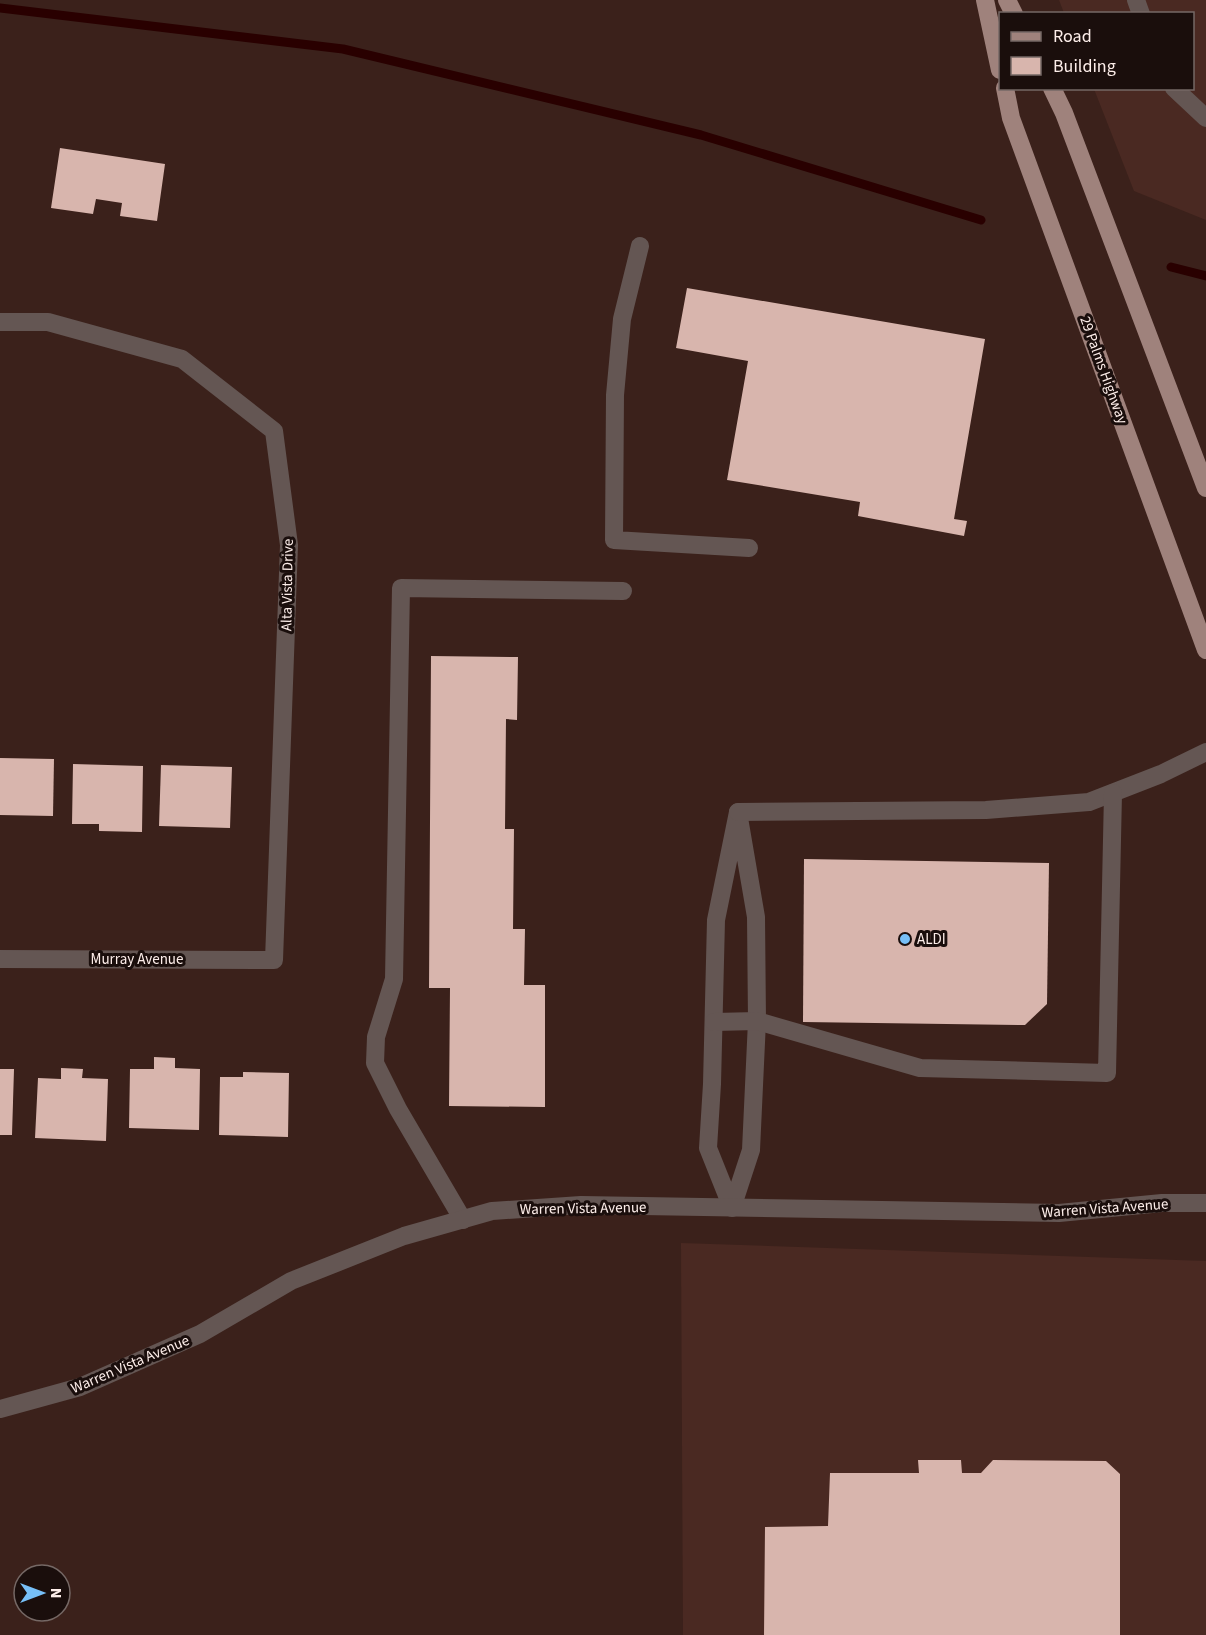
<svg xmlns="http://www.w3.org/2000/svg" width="1206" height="1635" font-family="'Source Sans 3',sans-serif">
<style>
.built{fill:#4a2922}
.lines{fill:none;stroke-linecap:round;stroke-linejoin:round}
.stream{stroke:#290000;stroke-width:9}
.building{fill:#d8b5ad}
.minor{stroke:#645653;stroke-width:18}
.major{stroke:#9f827c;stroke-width:18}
.poi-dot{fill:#77bff7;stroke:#1a0e0c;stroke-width:2}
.labels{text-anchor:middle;stroke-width:6;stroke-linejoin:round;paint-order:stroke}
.street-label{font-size:15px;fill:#fdeeea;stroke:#1a0e0c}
.poi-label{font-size:15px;fill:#fdeeea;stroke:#1a0e0c;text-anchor:start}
</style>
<rect width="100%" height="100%" fill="#3b211b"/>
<g class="built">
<path d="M1059 0H1206V220L1134 191 1094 89 1192 88V14L1064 13Z"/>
<path d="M681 1243 1206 1261V1635H683Z"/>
</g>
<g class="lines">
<g class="stream">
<path d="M0 8 343 49 701 135 981 220"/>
<path d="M1171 267 1206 276"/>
</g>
</g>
<g class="building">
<path d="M60 148 165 164 157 221 120 216 122 203 96 199 93 214 51 208Z"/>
<path d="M687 288 985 339 954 519 967 521 964 536 858 516 860 502 727 480 748 361 676 348Z"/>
<path d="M431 656 518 657 517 720 506 719 505 829H514L513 929H525L524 985H545V1107L449 1106 450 988H429Z"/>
<path d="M0 758 54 759 53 816 0 815Z"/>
<path d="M73 764 143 766 142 832 99 831V824H72Z"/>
<path d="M161 765 232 767 230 828 159 826Z"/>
<path d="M804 859 1049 863 1047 1004 1025 1025 803 1022Z"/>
<path d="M154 1057 175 1058V1068L200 1069 199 1130 129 1128 130 1069H154Z"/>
<path d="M61 1068 83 1069 82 1078 108 1079 106 1141 35 1138 38 1078 61 1079Z"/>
<path d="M0 1069H14L12 1135H0Z"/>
<path d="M243 1072 289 1073 288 1137 219 1135 220 1077H243Z"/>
<path d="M918 1460H961L962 1473H981L993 1460 1106 1461 1120 1474V1635H764L765 1527 828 1526 830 1473H919Z"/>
</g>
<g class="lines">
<g class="minor">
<path d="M1136 0 1141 14"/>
<path d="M1174 88 1206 118"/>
<path d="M640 246 622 319 615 395 614 540 749 548"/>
<path d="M0 322H48L182 359 274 431 289 545 274 960 0 959"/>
<path d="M738 812 756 917 757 1021 751 1150 732 1208 708 1148 712 1084 716 920Z"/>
<path d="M738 812 986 810 1089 802 1161 774 1206 752"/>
<path d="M714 1022 757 1021 920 1068 1107 1073 1113 793"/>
<path d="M463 1220 398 1109 375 1063 376 1037 394 979 401 588 623 591"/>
<path d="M0 1409 80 1387 200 1334 291 1281 404 1236 492 1211 581 1205 1059 1213 1162 1203H1206"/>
</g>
<g class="major">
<path d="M985 0 1000 70"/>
<path d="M1007 0 1014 14"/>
<path d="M1005 88 1011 118 1206 650"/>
<path d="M1052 88 1064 113 1206 488"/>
</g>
</g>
<circle class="poi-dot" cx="905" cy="939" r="6"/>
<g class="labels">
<g class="street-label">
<text transform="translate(1104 370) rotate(70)" y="5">29 Palms Highway</text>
<text transform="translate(287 585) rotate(-89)" y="5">Alta Vista Drive</text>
<text x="137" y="964">Murray Avenue</text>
<text transform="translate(583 1208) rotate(-1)" y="5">Warren Vista Avenue</text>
<text transform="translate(1105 1208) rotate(-4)" y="5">Warren Vista Avenue</text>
<text transform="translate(130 1364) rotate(-23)" y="5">Warren Vista Avenue</text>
</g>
<g class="poi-label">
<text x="917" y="944">ALDI</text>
</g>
</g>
<rect x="999" y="12" width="195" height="78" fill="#1a0e0c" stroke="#756865" stroke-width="1.5"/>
<rect x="1011" y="32" width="30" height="9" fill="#9f827c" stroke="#756865" stroke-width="1.5"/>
<text x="1053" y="42" font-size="18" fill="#fdeeea">Road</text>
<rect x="1011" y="57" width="30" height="18" fill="#d8b5ad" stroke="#756865" stroke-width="1.5"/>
<text x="1053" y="72" font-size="18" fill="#fdeeea">Building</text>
<g transform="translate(42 1593) rotate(90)"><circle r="28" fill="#1a0e0c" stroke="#756865" stroke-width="1.5"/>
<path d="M0-4.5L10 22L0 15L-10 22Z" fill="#77bff7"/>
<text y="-9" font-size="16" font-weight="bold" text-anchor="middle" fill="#fdeeea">N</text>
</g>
</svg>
